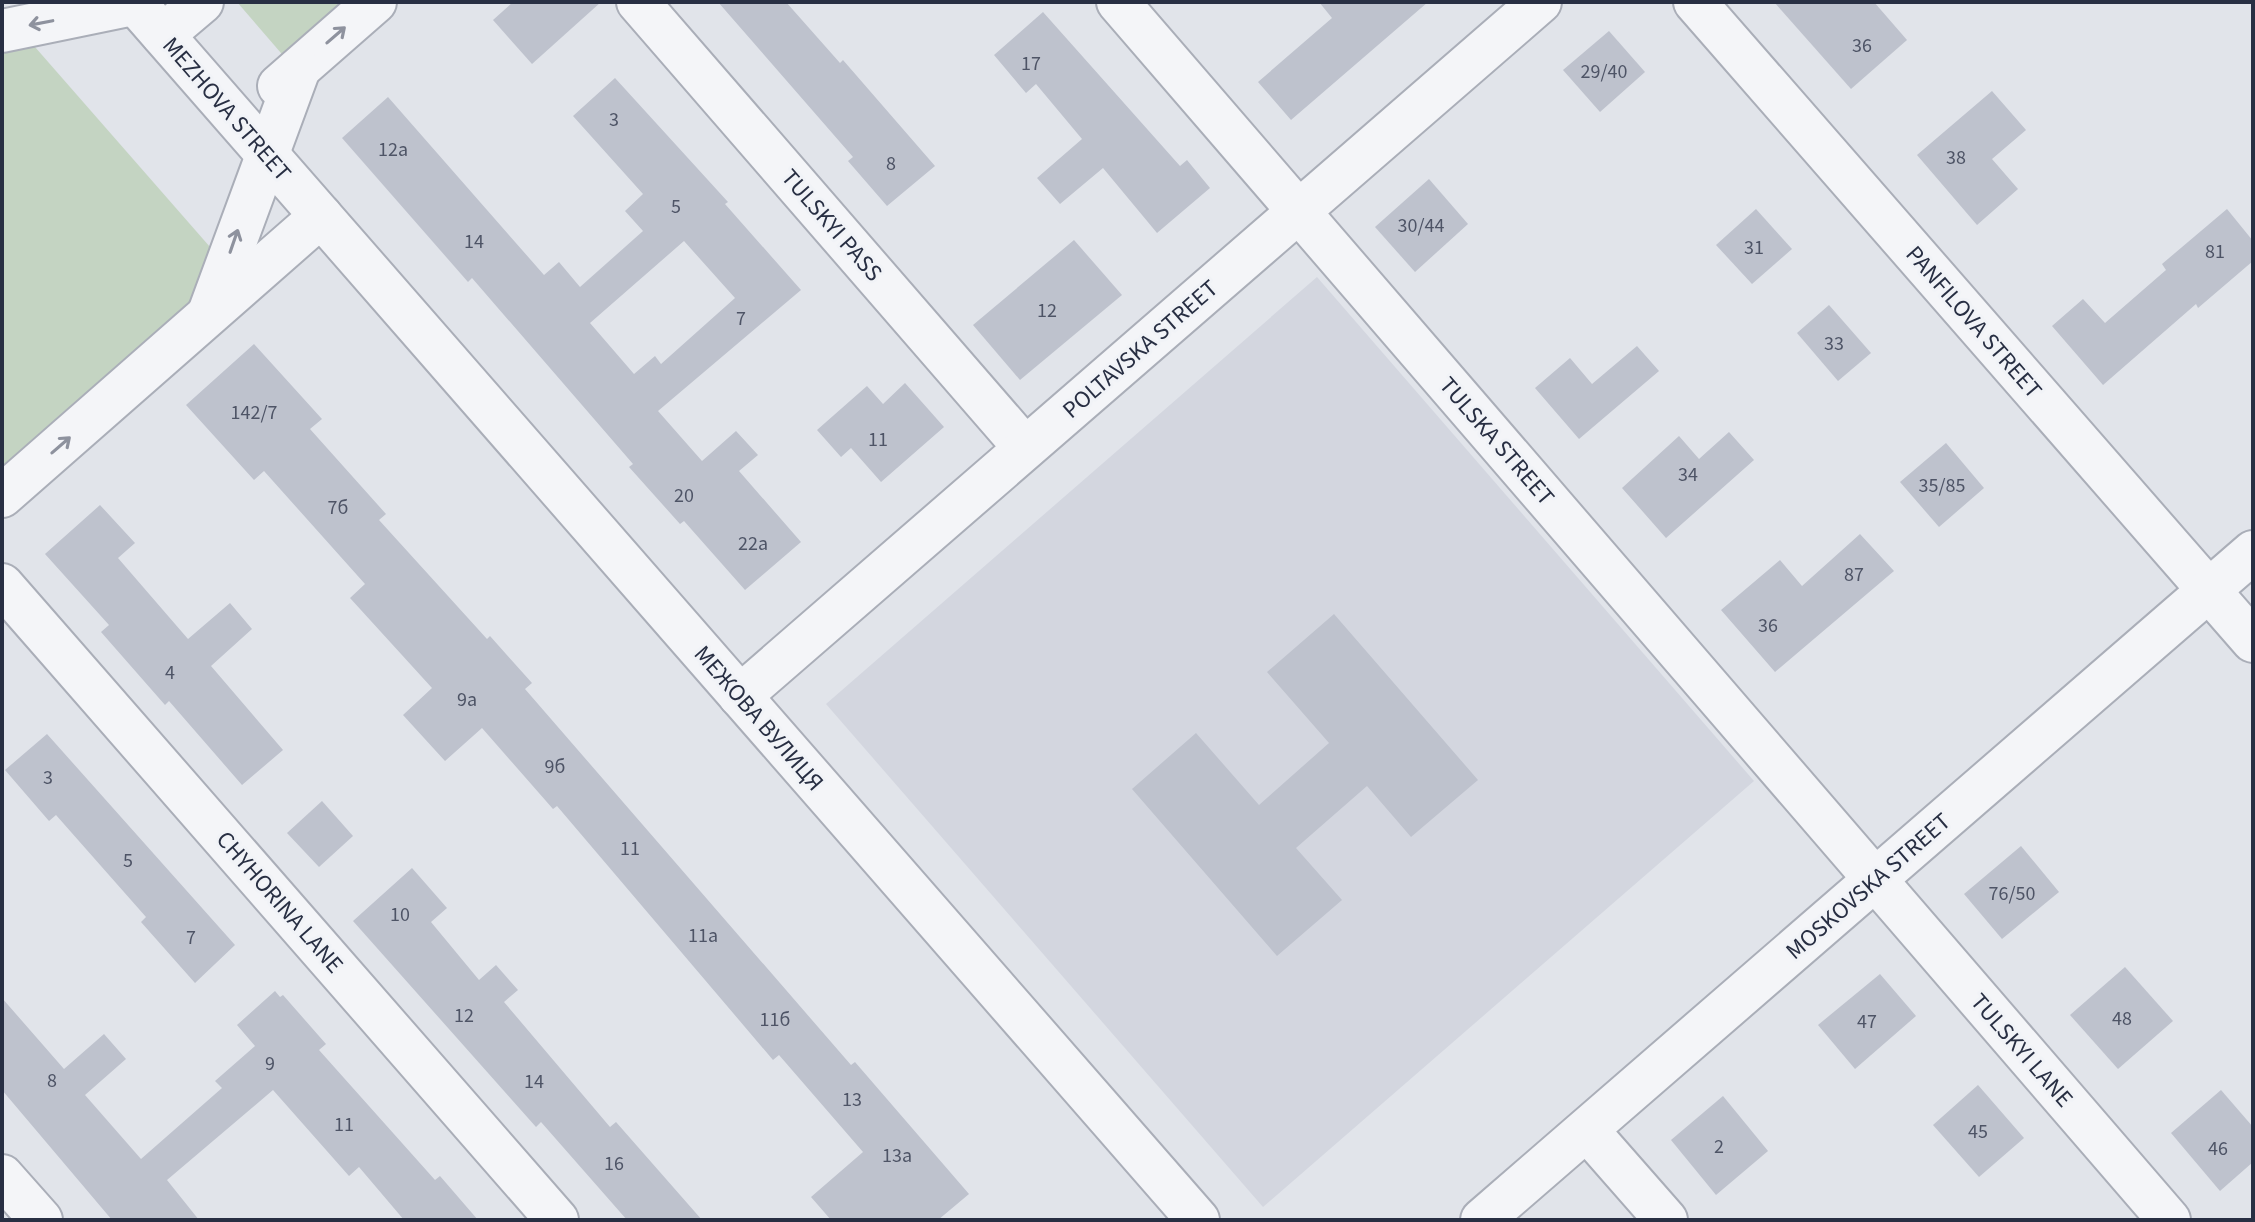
<svg xmlns="http://www.w3.org/2000/svg" width="2255" height="1222" font-family="'Source Sans 3',sans-serif">
<style>
.built{fill:#d3d6df}
.green{fill:#c4d4c2}
.building{fill:#bec2cd;fill-rule:evenodd}
.lines{fill:none;stroke-linecap:round;stroke-linejoin:round}
.minor-casing{stroke:#aaaeb8;stroke-width:46}
.minor{stroke:#f4f5f8;stroke-width:42}
.oneway{stroke:#8e929e}
.labels{text-anchor:middle;stroke-width:6;stroke-linejoin:round;paint-order:stroke}
.number-label{font-size:20px;fill:#4e5466}
.street-label{font-size:24px;fill:#282f43;stroke:#f1f3f7}
</style>
<rect width="100%" height="100%" fill="#e1e4ea"/>
<path class="built" d="M1317 277 1754 781 1263 1207 826 704Z"/>
<g class="green">
<path d="M237 2H354L287 60Z"/>
<path d="M28 39 217 255 198 309 2 481V44Z"/>
</g>
<g class="building">
<path d="M513 2H601L532 64 493 20Z"/>
<path d="M718 2H786L840 63 843 60 935 166 887 206 848 161 853 157Z"/>
<path d="M1319 2H1428L1291 120 1258 82 1332 18Z"/>
<path d="M1774 2H1874L1907 40 1851 89Z"/>
<path d="M1043 12 1180 166 1187 160 1210 188 1157 233 1103 168 1060 204 1037 178 1082 139 1036 84 1026 93 994 55Z"/>
<path d="M1609 31 1645 72 1600 112 1563 70Z"/>
<path d="M615 78 728 202 725 204 801 290 658 411 702 461 736 431 758 455 739 471 801 542 745 590 684 521 680 524 629 467 633 464 472 278 468 282 342 138 388 97 544 275 559 262 580 287 643 231 625 211 643 194 573 116ZM684 241 735 298 661 364 655 356 634 374 590 323Z"/>
<path d="M1992 91 2026 130 1992 159 2018 189 1977 225 1917 155Z"/>
<path d="M1429 179 1468 224 1415 272 1375 227Z"/>
<path d="M1756 209 1792 249 1752 284 1716 245Z"/>
<path d="M2227 209 2253 241V261L2198 308 2196 304 2103 385 2052 326 2083 299 2105 323 2166 270 2162 264Z"/>
<path d="M1074 240 1122 295 1020 380 973 325Z"/>
<path d="M1829 305 1871 353 1838 381 1797 333Z"/>
<path d="M254 344 322 419 310 429 386 514 379 520 487 639 490 636 532 683 525 689 851 1065 855 1062 969 1194 938 1220H831L811 1197 863 1152 779 1055 773 1060 557 806 553 809 482 728 445 761 403 715 432 688 350 598 365 584 264 471 254 480 186 405Z"/>
<path d="M1637 346 1659 371 1579 439 1535 388 1570 358 1592 384Z"/>
<path d="M905 383 944 427 881 482 851 448 841 457 817 430 867 386 883 404Z"/>
<path d="M1729 432 1754 460 1666 538 1622 488 1679 436 1699 459Z"/>
<path d="M1946 443 1984 488 1939 527 1900 482Z"/>
<path d="M100 505 135 543 118 558 188 639 230 603 252 629 211 666 283 750 242 785 169 701 165 705 101 632 109 625 45 554Z"/>
<path d="M1860 534 1894 571 1775 672 1721 610 1780 560 1802 586Z"/>
<path d="M1334 614 1478 780 1411 837 1367 786 1296 848 1342 900 1277 956 1132 789 1196 733 1259 805 1329 743 1267 672Z"/>
<path d="M47 734 235 945 195 983 141 922 146 917 56 815 49 821 5 770Z"/>
<path d="M322 801 353 836 319 867 287 833Z"/>
<path d="M2021 846 2059 892 2002 939 1964 894Z"/>
<path d="M412 868 447 908 431 922 479 980 496 965 518 990 504 1002 610 1127 616 1122 702 1220H627L541 1122 536 1127 353 921Z"/>
<path d="M2125 967 2173 1021 2118 1069 2070 1015Z"/>
<path d="M1880 974 1916 1016 1855 1069 1818 1025Z"/>
<path d="M275 991 280 997 283 995 326 1044 319 1050 435 1180 440 1176 478 1220H404L359 1167 349 1176 273 1090 167 1180 199 1220H112L2 1090V998L64 1069 104 1034 126 1059 85 1095 141 1159 222 1088 215 1081 255 1046 237 1025Z"/>
<path d="M1978 1085 2024 1138 1979 1177 1933 1125Z"/>
<path d="M2221 1090 2253 1127V1162L2220 1191 2171 1133Z"/>
<path d="M1723 1096 1768 1151 1716 1195 1671 1140Z"/>
</g>
<g class="lines">
<defs>
<g id="minor">
<path d="M134 2 1198 1220"/>
<path d="M638 2 1025 448"/>
<path d="M1118 2 2169 1220"/>
<path d="M1695 2 2253 641"/>
<path d="M2 31 143 2"/>
<path d="M163 35 202 2"/>
<path d="M279 86 375 2"/>
<path d="M209 313 299 69"/>
<path d="M2 496 321 216"/>
<path d="M2 585 557 1220"/>
<path d="M740 696 1540 2"/>
<path d="M1587 1130 1666 1220"/>
<path d="M2 1176 41 1220"/>
<path d="M1482 1220 2253 552"/>
</g>
</defs>
<use href="#minor" class="minor-casing"/>
<use href="#minor" class="minor"/>
</g>
<defs><path id="oneway-shaft" d="M-6 0H5M1.5-3L5.5 0L1.5 3" fill="none" stroke-width="1.6" stroke-linecap="round" stroke-linejoin="round" transform="scale(2)"/></defs>
<g class="oneway">
<use href="#oneway-shaft" transform="translate(41 23) rotate(169)"/>
<use href="#oneway-shaft" transform="translate(336 35) rotate(-41)"/>
<use href="#oneway-shaft" transform="translate(234 241) rotate(-71)"/>
<use href="#oneway-shaft" transform="translate(61 445) rotate(-41)"/>
</g>
<g class="labels">
<g class="number-label">
<text x="1862" y="52">36</text>
<text x="1031" y="70">17</text>
<text x="1604" y="78">29/40</text>
<text x="614" y="126">3</text>
<text x="393" y="156">12а</text>
<text x="1956" y="164">38</text>
<text x="891" y="170">8</text>
<text x="676" y="213">5</text>
<text x="1421" y="232">30/44</text>
<text x="474" y="248">14</text>
<text x="1754" y="254">31</text>
<text x="2215" y="258">81</text>
<text x="1047" y="317">12</text>
<text x="741" y="325">7</text>
<text x="1834" y="350">33</text>
<text x="254" y="419">142/7</text>
<text x="878" y="446">11</text>
<text x="1688" y="481">34</text>
<text x="1942" y="492">35/85</text>
<text x="684" y="502">20</text>
<text x="338" y="514">7б</text>
<text x="753" y="550">22а</text>
<text x="1854" y="581">87</text>
<text x="1768" y="632">36</text>
<text x="170" y="679">4</text>
<text x="467" y="706">9а</text>
<text x="555" y="773">9б</text>
<text x="48" y="784">3</text>
<text x="630" y="855">11</text>
<text x="128" y="867">5</text>
<text x="2012" y="900">76/50</text>
<text x="400" y="921">10</text>
<text x="703" y="942">11а</text>
<text x="191" y="944">7</text>
<text x="464" y="1022">12</text>
<text x="2122" y="1025">48</text>
<text x="775" y="1026">11б</text>
<text x="1867" y="1028">47</text>
<text x="270" y="1070">9</text>
<text x="52" y="1087">8</text>
<text x="534" y="1088">14</text>
<text x="852" y="1106">13</text>
<text x="344" y="1131">11</text>
<text x="1978" y="1138">45</text>
<text x="1719" y="1153">2</text>
<text x="2218" y="1155">46</text>
<text x="897" y="1162">13а</text>
<text x="614" y="1170">16</text>
</g>
<g class="street-label">
<text transform="translate(227 109) rotate(49)" y="8">MEZHOVA STREET</text>
<text transform="translate(832 225) rotate(49)" y="8">TULSKYI PASS</text>
<text transform="translate(1974 322) rotate(49)" y="8">PANFILOVA STREET</text>
<text transform="translate(1140 349) rotate(-41)" y="8">POLTAVSKA STREET</text>
<text transform="translate(1497 441) rotate(49)" y="8">TULSKA STREET</text>
<text transform="translate(759 718) rotate(49)" y="8">МЕЖОВА ВУЛИЦЯ</text>
<text transform="translate(1868 886) rotate(-41)" y="8">MOSKOVSKA STREET</text>
<text transform="translate(280 902) rotate(49)" y="8">CHYHORINA LANE</text>
<text transform="translate(2022 1050) rotate(49)" y="8">TULSKYI LANE</text>
</g>
</g>
<rect width="2255" height="1222" fill="none" stroke="#282f43" stroke-width="8"/>
</svg>
